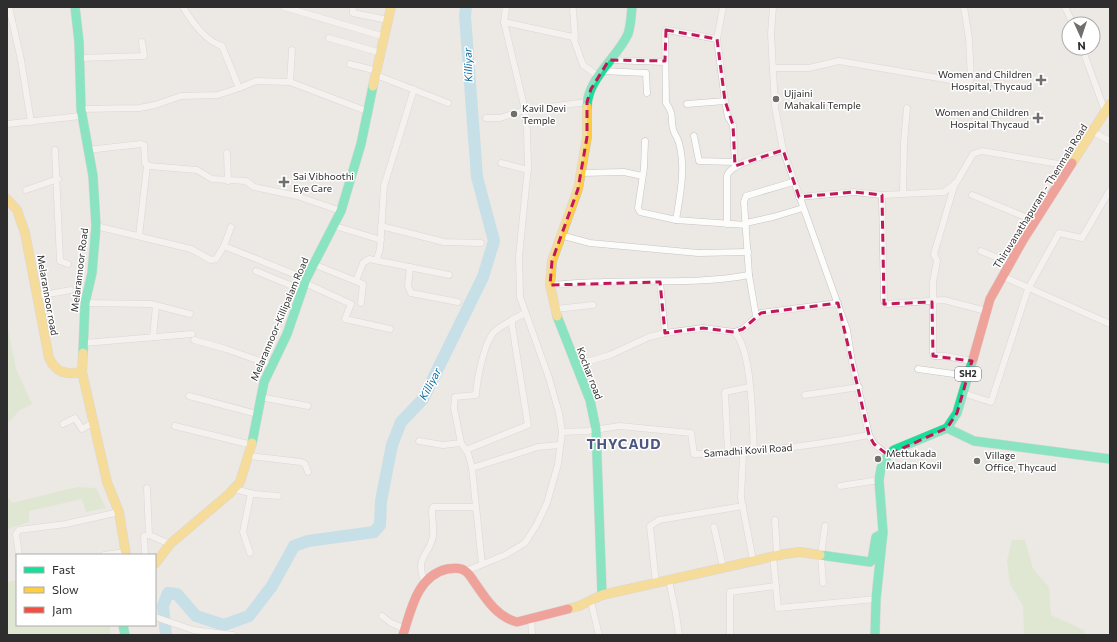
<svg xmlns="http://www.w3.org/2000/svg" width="1117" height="642" font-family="Commissioner,sans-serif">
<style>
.green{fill:#cee6be}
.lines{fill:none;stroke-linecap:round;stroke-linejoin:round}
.river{stroke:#99d6ec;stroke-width:12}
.street-casing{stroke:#c5c4c5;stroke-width:7}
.fast-casing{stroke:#c5c4c5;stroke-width:10}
.slow-casing{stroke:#c5c4c5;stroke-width:10}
.jam-casing{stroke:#c5c4c5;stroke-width:10}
.street{stroke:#fcfcfb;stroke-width:6}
.fast{stroke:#16e098;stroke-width:9}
.slow{stroke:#ffcf43;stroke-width:9}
.jam{stroke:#f24e42;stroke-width:9}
.marked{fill:none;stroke:#c2185b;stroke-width:3;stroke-dasharray:8 5;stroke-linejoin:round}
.poi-dot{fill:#706f6e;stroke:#fff;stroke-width:1.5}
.labels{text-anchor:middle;stroke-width:3;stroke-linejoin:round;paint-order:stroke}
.shield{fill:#fff;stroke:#6d6d6d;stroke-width:1}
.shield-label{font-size:9px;font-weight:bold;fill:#2e2e2e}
.poi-label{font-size:10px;fill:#2e2e2e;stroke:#fff;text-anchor:start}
.street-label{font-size:10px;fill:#2e2e2e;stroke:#fff}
.water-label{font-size:11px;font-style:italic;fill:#0d6fa3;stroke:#fff}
.district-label{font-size:14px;font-weight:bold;letter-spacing:1px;fill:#4d5680;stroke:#fff}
</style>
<rect width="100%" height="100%" fill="#ece8e4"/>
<g class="green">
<path d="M7 324 16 369 32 404 20 410 7 424Z"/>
<path d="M77 487 96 488 106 508 86 512 82 499 29 511V522L7 529V496L12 503Z"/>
<path d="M1012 540H1025L1033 569 1049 587 1051 615 1084 630 1085 635H1024L1023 606 1010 584 1007 561Z"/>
<path d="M17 580V625H110V635H7V582Z"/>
</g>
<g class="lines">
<path class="river" d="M166 635 163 606 168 593 177 594 196 616 224 625 249 616 272 586 294 546 308 541 374 532 380 525 381 501 392 445 401 422 423 399 483 277 494 241 477 177 465 16 466 7"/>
<defs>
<g id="street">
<path d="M9 7 21 60 31 122"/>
<path d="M284 7 385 37"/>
<path d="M353 7V13L388 20"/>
<path d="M773 7 771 34 775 107 783 150 847 330 852 362 869 435 874 444 888 455"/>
<path d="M1065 7 1073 24"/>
<path d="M573 10 575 38"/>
<path d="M504 22 573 37 583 65 598 76"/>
<path d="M329 38 381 53"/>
<path d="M717 39 725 101 728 117 733 125 735 166"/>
<path d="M1082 48 1105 111"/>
<path d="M79 58 144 56 142 42"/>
<path d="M609 60 665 62"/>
<path d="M350 64 377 71"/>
<path d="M773 68H809L839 61 968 83 971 79 969 39 964 7"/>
<path d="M602 71 646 73 647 93"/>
<path d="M376 75 448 103"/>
<path d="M290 82 292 50"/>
<path d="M239 88 256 81 290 82 369 112"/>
<path d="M687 104 725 101"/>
<path d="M81 109 139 108 155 105 181 96 218 95 239 88 222 46C205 41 192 22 183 7"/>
<path d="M486 118H500L525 110 587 102"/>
<path d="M7 124 81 116"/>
<path d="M1093 132 1110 141"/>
<path d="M694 136 699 161 735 162"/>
<path d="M645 141 644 168 638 208 640 212 676 220 746 225"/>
<path d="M55 150 60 261 68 264"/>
<path d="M87 150 141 144 144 145 145 163 149 166 197 170 212 179 246 181 254 187 297 196 341 211"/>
<path d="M227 153 228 181"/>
<path d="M501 163 528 170"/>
<path d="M581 173 624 172 642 176"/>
<path d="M955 183 934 254 937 261 933 282V353L934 356H945L972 361"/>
<path d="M26 190 58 179"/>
<path d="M903 194 904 142 907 108"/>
<path d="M882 195 884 301 887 304 944 300 986 311"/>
<path d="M972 195 1035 221"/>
<path d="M799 197 854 192 882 195 944 192 956 183 973 154 982 151 1070 166"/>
<path d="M676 220C680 195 686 168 679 143 678 138 674 134 673 129 670 117 675 116 666 103L665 33 666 30 673 31 717 39 723 7"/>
<path d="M746 223 773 217 803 208"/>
<path d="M727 224V176C730 163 771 154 783 150"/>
<path d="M96 226 191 249 211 260 216 259 224 246"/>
<path d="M335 226 381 240"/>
<path d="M381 226 444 242 481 243"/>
<path d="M231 227 224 246 306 279"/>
<path d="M560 235 590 243 698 253 748 252"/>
<path d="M139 236 147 166"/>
<path d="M981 251 1010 263"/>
<path d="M377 259 380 249 384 186 414 89"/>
<path d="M313 264 363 284 361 303"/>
<path d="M410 267 408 286 411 293 458 302"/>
<path d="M256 271 302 290"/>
<path d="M1002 276 1110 324"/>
<path d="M356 281 363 263 369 259 449 275"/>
<path d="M660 282 665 333"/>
<path d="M305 283 351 304 345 319 390 329"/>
<path d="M550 285C567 284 585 282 602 282 652 280 701 284 749 275"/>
<path d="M37 296 71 290"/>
<path d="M85 303 151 304 190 314"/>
<path d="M556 309 593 305"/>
<path d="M756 316 749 275 744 202 746 196 793 182"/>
<path d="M734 332C753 349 752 425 754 451"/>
<path d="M153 337 156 306"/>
<path d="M194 340 226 349 271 365"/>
<path d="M84 343 192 334"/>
<path d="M576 365 610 355 649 337 665 333 703 328 734 332 743 329 761 313 838 303"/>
<path d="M918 369 968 376"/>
<path d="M963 393 991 402 1028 289 1059 233 1082 238 1110 190"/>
<path d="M805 395 859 387"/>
<path d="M189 396 257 414"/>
<path d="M260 397 308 406"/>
<path d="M63 424 75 418 82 429 94 422"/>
<path d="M175 426 252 445"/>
<path d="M562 432 587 431 620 426 691 433 694 454C753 454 811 446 869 435"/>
<path d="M419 441 443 445 461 443 468 453 472 468 482 564"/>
<path d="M461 443 454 408 455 397 476 395C477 379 484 343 494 332 499 327 507 323 512 320"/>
<path d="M466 450 528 425 512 325V320L525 313"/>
<path d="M728 453 725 392 749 387"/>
<path d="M743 453 741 498 753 560"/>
<path d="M249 456 301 462 305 464 308 472"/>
<path d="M472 468 538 447 559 445"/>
<path d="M840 486 879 480"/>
<path d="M147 488 149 535 170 544"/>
<path d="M234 489 254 494 278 496"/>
<path d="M775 520 777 555"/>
<path d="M714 527 723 567"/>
<path d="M250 553 243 532 251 493"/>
<path d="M19 555 16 534 19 530 66 524 119 512"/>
<path d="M104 555 125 552"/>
<path d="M145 555 144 536 149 535"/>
<path d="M773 556 778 608 876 599"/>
<path d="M466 571 505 555 525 543 537 524 547 503 558 464 562 432 559 413 549 378 520 297 519 256 528 167 527 131 525 110 504 22 506 7"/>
<path d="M669 580 676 614 679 635"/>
<path d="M424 581C415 555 429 557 433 536 434 528 432 519 432 510L433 507H476"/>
<path d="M823 583 821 556 825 526"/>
<path d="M656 584 650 526 659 520 743 506"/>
<path d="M591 602 599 635"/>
<path d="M382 616 391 623 405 629"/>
<path d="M155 617 193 630 233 635"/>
<path d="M531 618 532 635"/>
<path d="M730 635V592L776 586"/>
</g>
<g id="fast">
<path d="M75 7 79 42 81 109 93 176 96 226 92 273 85 303 83 353"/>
<path d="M587 107C587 79 617 58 628 34 631 25 631 17 632 7"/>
<path d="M557 316 590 400 596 429 602 595"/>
<path d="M947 428 974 441 1110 459"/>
<path d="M252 443 264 382 287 334 306 279 341 211 361 144 373 86"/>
<path d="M820 555 870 562 872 560 876 537 882 534"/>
<path d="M123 625 125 635"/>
<path d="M875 635 876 599 883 532 879 480 881 468 888 455 894 450 947 428 957 413 973 359"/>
</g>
<g id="slow">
<path d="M373 86 391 7"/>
<path d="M1072 163 1110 104"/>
<path d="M7 199 17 210 25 233 49 358C56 373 66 375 82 372"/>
<path d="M557 316 550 285 552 261 578 189 587 137V107"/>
<path d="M83 353 82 372 107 482 119 512 126 555"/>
<path d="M155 564 170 544 229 494 240 482 252 443"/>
<path d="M568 609 579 606 602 595 784 554 800 552 820 555"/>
</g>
<g id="jam">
<path d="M973 359 990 299 1023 240 1072 163"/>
<path d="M403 635C411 610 417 576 447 569 453 568 461 567 465 571 469 573 472 579 475 583 486 599 497 617 517 622L568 609"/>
</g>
</defs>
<use href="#street" class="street-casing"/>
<use href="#fast" class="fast-casing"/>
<use href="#slow" class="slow-casing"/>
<use href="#jam" class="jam-casing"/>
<use href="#street" class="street"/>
<use href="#fast" class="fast"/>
<use href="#slow" class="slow"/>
<use href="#jam" class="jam"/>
</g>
<path d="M0 0H1117V642H0ZM666 30 717 39 725 101 733 125 735 166 783 150 799 197 854 192 882 195 884 304 932 302 933 356 972 361 957 413 947 428 888 455 874 444 869 435 838 303 761 313 743 329 734 332 703 328 665 333 660 282 550 285 552 261 578 189 587 137V102L591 89 609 60 665 61Z" fill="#ece8e4" fill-opacity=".55" fill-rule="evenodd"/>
<path class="marked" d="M666 30 717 39 725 101 733 125 735 166 783 150 799 197 854 192 882 195 884 304 932 302 933 356 972 361 957 413 947 428 888 455 874 444 869 435 838 303 761 313 743 329 734 332 703 328 665 333 660 282 550 285 552 261 578 189 587 137V102L591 89 609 60 665 61Z"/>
<g class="poi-dot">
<path d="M1039 74h4v4h4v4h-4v4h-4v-4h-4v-4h4z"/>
<circle cx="776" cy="99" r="4"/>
<circle cx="514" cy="114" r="4"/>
<path d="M1036 112h4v4h4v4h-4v4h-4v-4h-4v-4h4z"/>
<path d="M282 176h4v4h4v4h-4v4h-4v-4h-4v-4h4z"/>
<circle cx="878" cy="459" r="4"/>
<circle cx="977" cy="461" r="4"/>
</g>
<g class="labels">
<rect class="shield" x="955" y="367" width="26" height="14" rx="3"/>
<g class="shield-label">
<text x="968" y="377">SH2</text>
</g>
<g class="poi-label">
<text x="1032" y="78" text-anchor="end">Women and Children<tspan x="1032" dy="12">Hospital, Thycaud</tspan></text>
<text x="784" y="97">Ujjaini<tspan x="784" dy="12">Mahakali Temple</tspan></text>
<text x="522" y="112">Kavil Devi<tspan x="522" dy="12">Temple</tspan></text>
<text x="1029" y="116" text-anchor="end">Women and Children<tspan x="1029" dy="12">Hospital Thycaud</tspan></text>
<text x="293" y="180">Sai Vibhoothi<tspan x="293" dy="12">Eye Care</tspan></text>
<text x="886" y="457">Mettukada<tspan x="886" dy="12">Madan Kovil</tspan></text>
<text x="985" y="459">Village<tspan x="985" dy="12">Office, Thycaud</tspan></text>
</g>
<g class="street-label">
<text transform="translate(1040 196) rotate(-58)" y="4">Thiruvanathapuram - Thenmala Road</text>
<text transform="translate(79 270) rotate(-83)" y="4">Melarannoor Road</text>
<text transform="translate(48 295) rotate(80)" y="4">Melarannoor road</text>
<text transform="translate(279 319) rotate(-67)" y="4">Melarannoor-Killipalam Road</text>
<text transform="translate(590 373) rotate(69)" y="4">Kochar road</text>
<text transform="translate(748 450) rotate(-4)" y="4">Samadhi Kovil Road</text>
</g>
<g class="water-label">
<text transform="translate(468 65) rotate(-92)" y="4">Killiyar</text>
<text transform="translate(430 384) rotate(-62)" y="4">Killiyar</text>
</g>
<g class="district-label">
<text x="624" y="449">THYCAUD</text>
</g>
</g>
<rect width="1117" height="642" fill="none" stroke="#2e2e2e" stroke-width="16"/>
<rect x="16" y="554" width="140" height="72" fill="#ffffff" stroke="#ababab"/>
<rect x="24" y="567" width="20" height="6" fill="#16e098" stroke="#ababab"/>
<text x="52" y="574" font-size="12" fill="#2e2e2e">Fast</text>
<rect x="24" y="587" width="20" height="6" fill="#ffcf43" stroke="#ababab"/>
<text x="52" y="594" font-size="12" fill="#2e2e2e">Slow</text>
<rect x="24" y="607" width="20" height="6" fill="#f24e42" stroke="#ababab"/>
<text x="52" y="614" font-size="12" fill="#2e2e2e">Jam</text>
<g transform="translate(1081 36) rotate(177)"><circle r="19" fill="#ffffff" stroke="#ababab"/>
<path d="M0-3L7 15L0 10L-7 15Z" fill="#706f6e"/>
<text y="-6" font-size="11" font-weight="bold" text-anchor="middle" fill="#2e2e2e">N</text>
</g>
</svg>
